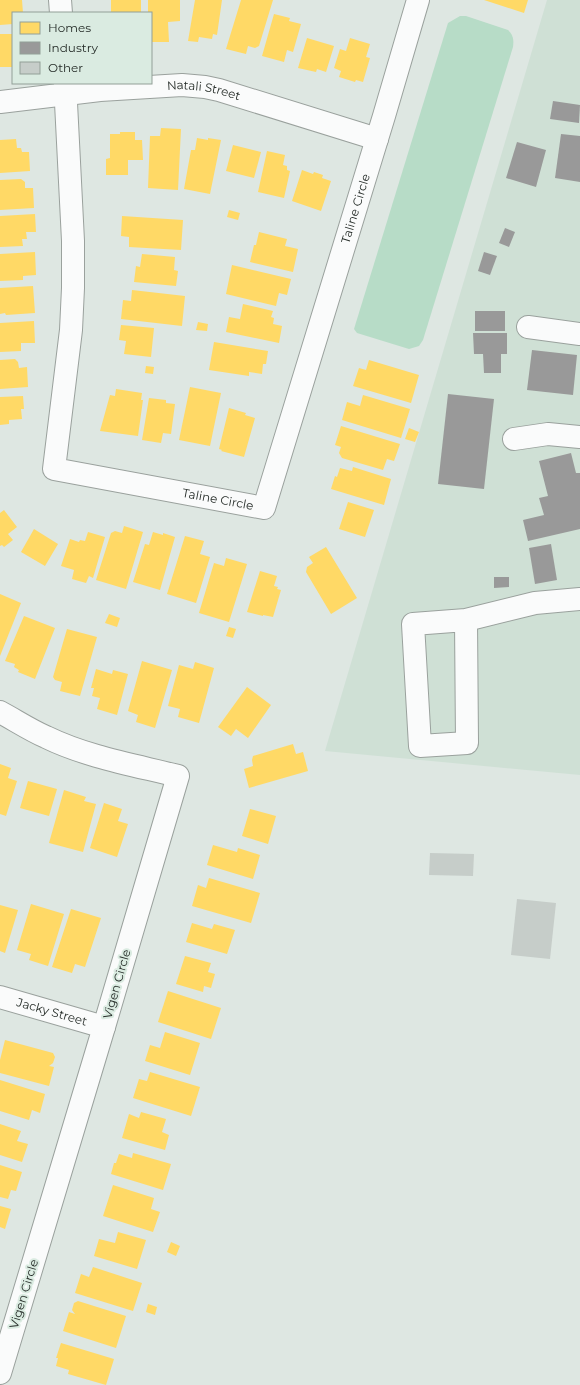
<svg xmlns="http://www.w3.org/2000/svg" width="580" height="1385" font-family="Montserrat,sans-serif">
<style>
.built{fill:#cfe0d5}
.water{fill:#b7dcc7}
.homes{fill:#ffd966}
.industry{fill:#999}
.building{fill:#c6cdc9}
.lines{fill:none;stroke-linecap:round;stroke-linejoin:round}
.minor-casing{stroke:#9aa19d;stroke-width:24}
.minor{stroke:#fafbfb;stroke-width:22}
.labels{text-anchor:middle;stroke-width:4;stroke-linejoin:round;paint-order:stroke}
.street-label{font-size:12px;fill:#252c28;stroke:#daebe1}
</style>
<rect width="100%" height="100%" fill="#dee7e2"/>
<path class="built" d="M547 0H580V775L325 751Z"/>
<path class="water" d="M460 16H466L508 30C513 35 514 39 513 47L423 340 419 346 409 349 357 333 354 329 448 23Z"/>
<g class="homes">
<path d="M0 0H22L23 13H13V24L0 25Z"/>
<rect x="111" y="0" width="30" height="13"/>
<path d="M148 0H180V21L168 22 169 42H151V13H148Z"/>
<path d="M195 0H222L217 35 213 34 212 39 199 37 198 42 188 41Z"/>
<path d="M241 0H273L259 46 255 48 248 46 246 54 226 49Z"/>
<path d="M484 0H528L524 13Z"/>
<path d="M274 14 290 18 289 21 301 24 293 52 287 50 284 62 262 56Z"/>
<rect x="0" y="34" width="13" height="33"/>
<path d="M307 38 334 46 326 72 317 69 316 72 298 68Z"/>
<path d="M350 38 370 44 366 57 370 58 363 82 356 80 355 82 339 77 341 71 334 68 340 49 346 51Z"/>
<path d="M161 128 181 129 178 190 148 188 150 136H160Z"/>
<path d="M120 132H135V140H142L143 160H128V175H106V159L110 158V134H120Z"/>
<path d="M197 138 208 140V138L221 140 210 194 184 189 191 150H195Z"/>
<path d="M16 139 17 148H21L22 152H29L30 171 0 173V140Z"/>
<path d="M233 145 261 152 254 178 226 171Z"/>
<path d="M267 151 285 155 283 165 287 166V170L290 171 284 198 258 192Z"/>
<path d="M302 170 313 174 314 172 323 175 322 178 331 181 321 211 292 201Z"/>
<path d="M21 179 25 182V188H33L34 208 0 210V180Z"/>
<path d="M229 210 240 213 238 220 227 217Z"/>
<path d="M35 214 36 232H26L27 239H22L23 246 0 247V216Z"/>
<path d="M122 216 183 220 181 250 129 247V237L121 236Z"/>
<path d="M259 232 287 239 285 246 298 249 293 272 250 262 254 245H256Z"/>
<path d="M35 252 36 275 23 276V280L0 281V254Z"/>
<path d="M142 254 175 257 174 270 178 271 176 286 134 282 136 266 140 267Z"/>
<path d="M232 265 291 279 287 295 279 293 276 306 226 294Z"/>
<path d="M33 286 35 313 6 315 5 313 0 314V288Z"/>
<path d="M132 290 185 296 182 326 121 319 123 300 131 301Z"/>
<path d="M243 304 273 311 271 317 274 318 273 324 282 326 279 343 226 332 229 317 240 319Z"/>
<path d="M34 321 35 343H21V351L0 352V323Z"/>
<path d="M198 322 208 324 207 331 196 330Z"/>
<path d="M121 325 154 328 151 357 124 354 126 341 119 340Z"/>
<path d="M214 342 268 351 266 364H263L262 374 249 372V376L209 370Z"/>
<path d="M15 359 18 362 19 368 27 367 28 387 0 389V360Z"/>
<path d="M369 360 419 375 411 403 353 386 359 368 366 370Z"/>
<path d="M146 366 154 367 153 374 145 373Z"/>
<path d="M190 387 221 393 210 446 179 440Z"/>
<path d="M116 389 142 393 141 400H143L138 436 100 431 110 395 115 396Z"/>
<path d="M363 395 410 409 401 438 342 420 347 402 360 406Z"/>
<path d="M23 396 24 409H21L22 419 9 420V424L0 425V397Z"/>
<path d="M149 398 166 400V403L175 404 171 434 163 433 161 443 142 440Z"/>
<path d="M229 408 246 413 245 415 255 418 244 457 221 451 222 450 219 449Z"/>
<path d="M341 426 400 444 394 461 387 459 383 470 342 458 339 453 341 447 335 445Z"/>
<path d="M409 428 419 432 415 442 405 439Z"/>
<path d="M353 467 391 479 384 505 331 489 335 476 337 477 340 468 352 471Z"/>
<path d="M348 502 374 510 365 537 339 529Z"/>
<path d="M4 510 17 527 8 534 13 540 4 547 2 545 0 546V513Z"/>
<path d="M124 526 143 532 126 589 96 580 111 533 115 531 122 533Z"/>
<path d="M34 529 58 544 45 566 21 552Z"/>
<path d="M88 532 105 537 93 578 89 576 86 583 72 579 74 570 61 566 70 539 79 542 80 540 85 541Z"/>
<path d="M153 532 163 535V533L175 537 160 590 133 582 145 544 149 545Z"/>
<path d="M185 536 204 541 200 554 210 557 196 603 167 594Z"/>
<path d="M326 547 357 598 331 614 306 572 307 567 313 563 309 557Z"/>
<path d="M226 558 247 564 229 622 199 613 214 563 224 566Z"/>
<path d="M260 571 277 576 274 586 278 587 277 589 281 590 273 617 263 615V616L247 612Z"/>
<path d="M0 594 21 603 0 656Z"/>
<path d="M109 614 120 618 117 627 105 623Z"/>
<path d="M24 616 55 628 35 679 18 672 19 670 14 667 15 664 5 661Z"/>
<path d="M229 627 236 629 233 638 226 636Z"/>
<path d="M67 629 97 637 80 696 60 691 62 682 55 680 53 677Z"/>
<path d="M142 661 172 670 155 728 136 722 138 715 128 711Z"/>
<path d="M195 662 214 668 199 723 178 717 180 709 168 706 179 665 193 669Z"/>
<path d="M96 669 112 674 113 670 128 674 117 715 97 709 100 698 92 696 94 688H91Z"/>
<path d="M247 687 271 705 248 738 236 729 231 736 218 727Z"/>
<path d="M293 744 296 754 303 752 308 771 249 788 244 769 253 766 252 760 253 756Z"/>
<path d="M0 764 11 768 8 778 17 781 6 816 0 814Z"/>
<path d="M28 781 57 789 49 816 20 808Z"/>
<path d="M64 790 86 797 84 801 96 804 83 852 49 843Z"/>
<path d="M104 803 122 809 118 821 128 824 117 857 90 848Z"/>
<path d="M250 809 276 816 268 844 242 836Z"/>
<path d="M213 845 237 852 238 848 260 855 253 879 207 865Z"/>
<path d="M209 878 260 893 251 923 192 906 198 885 206 888Z"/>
<path d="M31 904 64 914 48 966 29 960 31 954 17 950Z"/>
<path d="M0 905 18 910 5 953 0 951Z"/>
<path d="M71 909 101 918 85 967 75 964 72 973 52 967Z"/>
<path d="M192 923 212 929 214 924 235 930 227 954 186 942Z"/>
<path d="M185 956 211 963 208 972 215 974 211 988 204 986 203 992 176 984Z"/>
<path d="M168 991 221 1008 211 1039 158 1022Z"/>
<path d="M165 1032 200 1043 190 1075 145 1061 150 1045 160 1048Z"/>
<path d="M5 1040 53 1053 55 1057 53 1063 49 1066 54 1067 49 1086 0 1073V1060Z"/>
<path d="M150 1072 200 1087 191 1116 133 1098 139 1079 147 1081Z"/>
<path d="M0 1080 45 1094 40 1113 32 1110 29 1120 0 1111Z"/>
<path d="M141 1112 166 1119 162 1132 169 1135 165 1150 122 1138 129 1114 139 1118Z"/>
<path d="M0 1124 21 1131 17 1141 28 1144 22 1162 0 1155Z"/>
<path d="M133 1153 171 1164 163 1190 111 1174 114 1163H116L119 1154 132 1158Z"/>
<path d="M0 1165 22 1172 16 1191 11 1190 8 1199 0 1197Z"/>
<path d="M113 1185 154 1198 151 1209 160 1212 153 1232 103 1216Z"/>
<path d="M0 1206 11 1209 5 1229 0 1227Z"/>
<path d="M118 1232 146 1240 137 1269 94 1256 99 1239 115 1243Z"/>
<path d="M171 1242 180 1246 176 1256 167 1252Z"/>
<path d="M93 1267 142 1283 133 1311 75 1293 81 1274 89 1277Z"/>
<path d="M78 1301 126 1316 116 1348 63 1331 69 1312 75 1314 72 1310 74 1303Z"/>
<path d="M148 1304 157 1307 155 1315 146 1312Z"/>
<path d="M61 1343 114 1359 106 1385 68 1374 69 1370 56 1366 58 1358H56Z"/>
</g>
<g class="industry">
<path d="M553 101 580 105 579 123 550 119Z"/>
<path d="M561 134 580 136V182L555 178Z"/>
<path d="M517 142 546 150 536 187 506 178Z"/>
<path d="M505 228 515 232 509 247 499 243Z"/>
<path d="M484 252 497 256 490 275 478 271Z"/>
<rect x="475" y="311" width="30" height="20"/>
<path d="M473 333H507V354H501V373H484L483 354H474Z"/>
<path d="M532 350 577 355 573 395 527 390Z"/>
<path d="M448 394 494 399 484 489 438 484Z"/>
<path d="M571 453 576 473H580V529L528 541 523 520 544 515 539 498 548 496 539 461Z"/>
<path d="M551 544 557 580 535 584 529 548Z"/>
<path d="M494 577H509V587L494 588Z"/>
</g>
<g class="building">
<path d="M430 853 474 854 473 876 429 875Z"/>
<path d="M517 899 556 903 550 959 511 955Z"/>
</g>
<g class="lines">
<defs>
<g id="minor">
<path d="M60 0 61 13"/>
<path id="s1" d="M65 83 73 241V288L71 330 54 469 264 508 384 116 418 0"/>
<path id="s2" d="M0 102 100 90 182 85 205 87 219 90 377 139"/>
<path d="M528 327 580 334"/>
<path d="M514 439 548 434 580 437"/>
<path d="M466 620 467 743 420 746 413 624 466 620 535 603 580 599"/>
<path d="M0 712C15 720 30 730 46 737 87 757 134 765 178 776L104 1027 0 1373"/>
<path id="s3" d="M0 997 104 1027"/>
</g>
</defs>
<use href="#minor" class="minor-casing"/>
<use href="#minor" class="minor"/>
</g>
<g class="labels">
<g class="street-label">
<text dy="4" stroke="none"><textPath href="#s2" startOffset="205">Natali Street</textPath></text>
<text dy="4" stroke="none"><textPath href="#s1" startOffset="914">Taline Circle</textPath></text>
<text dy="4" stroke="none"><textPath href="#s1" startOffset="554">Taline Circle</textPath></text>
<text transform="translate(117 984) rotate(-74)" y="4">Vigen Circle</text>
<text dy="4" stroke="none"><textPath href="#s3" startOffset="54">Jacky Street</textPath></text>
<text transform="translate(24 1294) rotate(-73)" y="4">Vigen Circle</text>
</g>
</g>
<rect x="12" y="12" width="140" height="72" fill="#daebe1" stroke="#929f97"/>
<rect x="20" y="22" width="20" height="12" fill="#ffd966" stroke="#929f97"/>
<text x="48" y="32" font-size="12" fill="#252c28">Homes</text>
<rect x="20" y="42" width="20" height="12" fill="#999999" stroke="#929f97"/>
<text x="48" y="52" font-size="12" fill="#252c28">Industry</text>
<rect x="20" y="62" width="20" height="12" fill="#c6cdc9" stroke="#929f97"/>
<text x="48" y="72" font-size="12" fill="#252c28">Other</text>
</svg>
